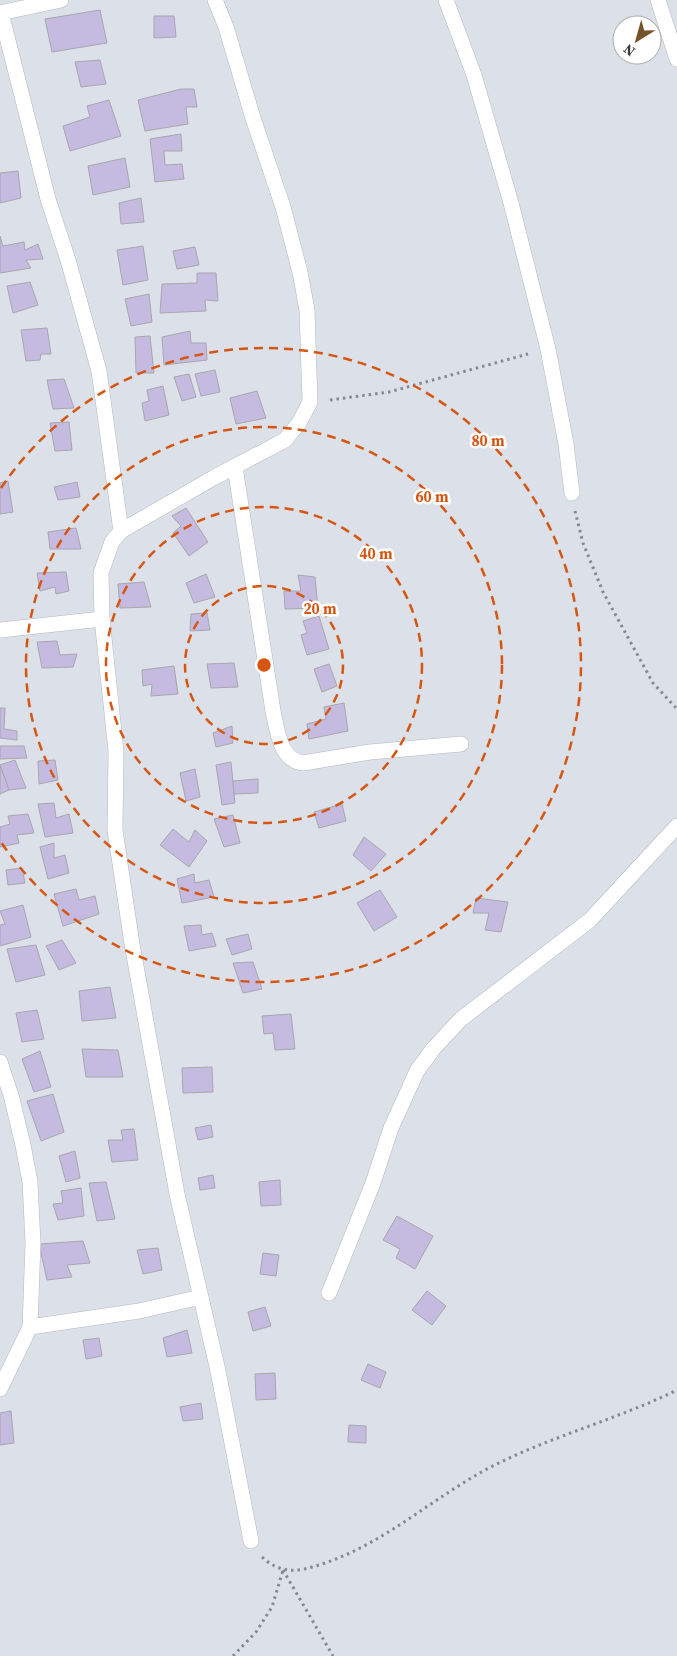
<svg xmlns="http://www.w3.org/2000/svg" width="677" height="1656" font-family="'Source Serif 4',serif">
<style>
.building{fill:#c5bbe0;stroke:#a8a6ae}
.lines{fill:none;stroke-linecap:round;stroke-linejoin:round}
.service-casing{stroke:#b4b8c0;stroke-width:16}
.path{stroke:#86898e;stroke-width:3;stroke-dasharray:2.5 4;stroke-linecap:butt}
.service{stroke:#fff;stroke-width:15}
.ring{fill:none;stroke:#d65611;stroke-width:2.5;stroke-dasharray:9 6}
.centre{fill:#d65611;stroke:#fff;stroke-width:2.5}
.ring-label{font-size:15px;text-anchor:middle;font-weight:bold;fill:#d65611;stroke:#fff;stroke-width:5;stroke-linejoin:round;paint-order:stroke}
</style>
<rect width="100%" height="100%" fill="#dce0e8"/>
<g class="building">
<path d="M100 10 107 43 52 52 45 19Z"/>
<path d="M154 16H174L176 37 154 38Z"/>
<path d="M100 60 106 84 81 87 75 62Z"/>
<path d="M181 89H194L197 107H186L188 124 145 131 138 100Z"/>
<path d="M109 100 121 136 70 151 63 126 90 117 87 106Z"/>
<path d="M181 134 182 151H164L165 165 182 164 184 179 155 182 150 139Z"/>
<path d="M125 158 130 187 93 195 88 166Z"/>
<path d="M18 171 21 198 0 203V173Z"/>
<path d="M141 198 144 222 121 224 119 203Z"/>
<path d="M0 236 3 246 24 242 25 250 38 244 43 259 26 260 31 268 0 273Z"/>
<path d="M143 246 148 280 123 285 117 250Z"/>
<path d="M195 247 199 265 177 269 173 251Z"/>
<path d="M197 273H216L218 301 205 300 206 311 160 313 162 284 197 283Z"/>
<path d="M30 282 38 305 13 313 7 286Z"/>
<path d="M149 294 152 322 131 326 125 299Z"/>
<path d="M47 328 51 354H41L40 360 26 361 21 330Z"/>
<path d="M190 331 191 343H206L207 360 164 365 162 337Z"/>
<path d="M150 336 154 373H136L135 337Z"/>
<path d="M215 370 220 392 201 396 195 374Z"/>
<path d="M189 374 196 397 182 401 174 377Z"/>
<path d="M64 379 74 408 53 409 47 380Z"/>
<path d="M163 386 169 415 145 421 142 403 149 401 147 390Z"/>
<path d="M257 391 266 418 236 424 230 398Z"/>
<path d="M69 422 72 450 55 451 50 423Z"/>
<path d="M8 481 13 512 0 514V483Z"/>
<path d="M77 482 80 497 58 500 54 487Z"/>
<path d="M186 508 208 542 189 556 173 533 181 526 172 516Z"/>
<path d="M76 528 81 549H50L48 532Z"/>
<path d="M66 572 69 591 56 594 55 587 40 591 37 573Z"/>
<path d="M206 574 215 597 194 603 186 583Z"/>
<path d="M298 575 315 577 318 608 285 609 284 591H301Z"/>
<path d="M144 582 151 607 120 608 118 584Z"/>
<path d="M207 613 210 630 190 631 191 614Z"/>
<path d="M319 616 329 649 307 655 301 635 307 633 303 621Z"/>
<path d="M57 641 60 655 77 654 73 667 42 668 37 642Z"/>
<path d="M234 663 238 687 211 688 207 664Z"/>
<path d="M329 664 337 686 322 692 314 669Z"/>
<path d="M174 666 178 694 151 696 152 684 143 686 142 670Z"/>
<path d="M344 703 348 731 309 739 307 724 326 719 324 707Z"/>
<path d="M0 708H5L4 729 17 731V740L0 738Z"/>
<path d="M232 726 233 743 216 747 213 733Z"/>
<path d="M0 746H24L27 758 0 759Z"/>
<path d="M15 760 26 788 9 790 0 765Z"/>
<path d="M55 760 58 780 39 784 38 761Z"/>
<path d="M231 762 235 803 222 805 216 765Z"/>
<path d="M0 765 9 790 0 794Z"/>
<path d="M195 769 200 797 186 801 180 773Z"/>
<path d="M258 779V793L234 794 233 781Z"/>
<path d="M54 803 56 818 69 814 73 833 45 837 38 804Z"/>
<path d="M342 804 346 821 319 828 314 812Z"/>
<path d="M28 814 34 833 17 835 19 843 0 847V827L10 824 8 816Z"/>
<path d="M233 815 240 843 224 847 214 819Z"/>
<path d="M173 829 189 842 195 830 207 841 189 867 160 845Z"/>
<path d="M364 837 386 854 371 871 353 855Z"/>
<path d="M54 843V858L65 855 69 873 48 879 40 847Z"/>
<path d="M22 868 25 883 8 885 6 870Z"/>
<path d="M194 874 195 883 209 880 214 897 182 903 177 879Z"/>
<path d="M76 889 79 900 95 896 99 914 63 926 54 894Z"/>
<path d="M380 890 397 917 374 931 357 903Z"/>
<path d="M476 898 508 902 501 932 485 930 489 913H473Z"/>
<path d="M23 905 31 937 0 946V925L5 924 0 911Z"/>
<path d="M201 925 202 935 212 933 216 946 189 951 184 926Z"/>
<path d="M248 934 252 949 232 955 226 939Z"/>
<path d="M62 940 76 963 59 970 46 946Z"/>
<path d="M36 945 45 975 16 982 7 949Z"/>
<path d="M253 962 262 989 243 993 233 963Z"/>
<path d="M110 987 116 1018 82 1021 79 991Z"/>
<path d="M37 1010 44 1039 22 1042 16 1013Z"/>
<path d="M291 1014 295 1049 275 1050 273 1033 264 1034 262 1016Z"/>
<path d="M82 1049 118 1050 123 1077H86Z"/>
<path d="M40 1051 51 1087 34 1092 22 1059Z"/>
<path d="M212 1067 213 1092 183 1093 182 1068Z"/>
<path d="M53 1094 64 1132 41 1141 27 1101Z"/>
<path d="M211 1125 213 1137 198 1140 195 1128Z"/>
<path d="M134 1129 138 1160 112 1162 108 1140H123L121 1130Z"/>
<path d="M75 1151 80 1178 66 1182 59 1156Z"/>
<path d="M213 1175 215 1188 200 1190 198 1178Z"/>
<path d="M280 1180 281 1205 261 1206 259 1182Z"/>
<path d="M106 1182 115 1219 97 1221 89 1183Z"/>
<path d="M81 1188 84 1216 58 1220 53 1204 63 1203 61 1191Z"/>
<path d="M397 1216 433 1236 415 1269 396 1258 400 1249 383 1240Z"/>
<path d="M83 1241 90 1263 67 1265 72 1277 47 1280 39 1244Z"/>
<path d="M158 1248 162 1270 143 1274 137 1250Z"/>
<path d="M263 1253 279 1255 276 1276 260 1274Z"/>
<path d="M427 1291 446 1306 432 1325 412 1310Z"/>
<path d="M265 1307 271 1326 253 1331 248 1312Z"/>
<path d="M187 1330 192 1353 167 1357 163 1338Z"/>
<path d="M99 1338 102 1356 86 1359 83 1340Z"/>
<path d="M368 1364 386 1372 380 1388 361 1380Z"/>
<path d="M275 1373 276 1399 256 1400 255 1374Z"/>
<path d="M201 1403 203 1419 183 1421 180 1407Z"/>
<path d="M11 1411 14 1443 0 1445V1413Z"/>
<path d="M349 1425 366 1426V1443L348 1442Z"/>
</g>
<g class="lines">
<defs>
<g id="service">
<path d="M446 0 474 75 511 203 548 349 566 444 572 493"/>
<path d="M658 0 677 59"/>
<path d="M0 13 61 0"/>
<path d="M1 13 48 199 68 260 99 371 121 531 112 542 101 573 102 619 116 751 115 830 132 944 177 1194 218 1371 251 1541"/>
<path d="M235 467 273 711C277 729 280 761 303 763L370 752 461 744"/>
<path d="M121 531 213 478 285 440 299 423 310 402 307 310 300 272 283 207 253 118 226 27 215 0"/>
<path d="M0 630 102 619"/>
<path d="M0 1062 11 1095 23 1145 30 1182 33 1243 30 1327 0 1389"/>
<path d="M329 1293 373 1183 391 1128 417 1071 433 1049 461 1019 590 920 677 826"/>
<path d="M30 1327 139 1311 201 1297"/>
</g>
</defs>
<use href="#service" class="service-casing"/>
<g class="path">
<path d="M330 400 389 392 528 354"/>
<path d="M575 511 583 543 603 592 653 683 677 709"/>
<path d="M262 1557C277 1571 293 1573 312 1567 378 1549 428 1501 487 1469 548 1437 616 1420 677 1390"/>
<path d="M283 1570 333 1656"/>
<path d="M233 1656 256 1632 272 1607 283 1570"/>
</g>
<use href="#service" class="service"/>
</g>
<g class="ring">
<circle cx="264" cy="665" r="79"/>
<circle cx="264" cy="665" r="158"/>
<circle cx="264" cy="665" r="238"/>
<path d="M1 488A317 317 0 1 1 1 842"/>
</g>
<circle cx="264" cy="665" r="8" class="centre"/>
<g class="ring-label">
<text x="488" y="446">80 m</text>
<text x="432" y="502">60 m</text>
<text x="376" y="559">40 m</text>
<text x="320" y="614">20 m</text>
</g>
<g transform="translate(637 40) rotate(217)"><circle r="24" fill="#ffffff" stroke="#afb0b1"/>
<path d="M0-4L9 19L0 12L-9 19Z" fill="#74532a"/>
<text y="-8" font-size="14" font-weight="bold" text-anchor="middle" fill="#383a3d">N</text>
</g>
</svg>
